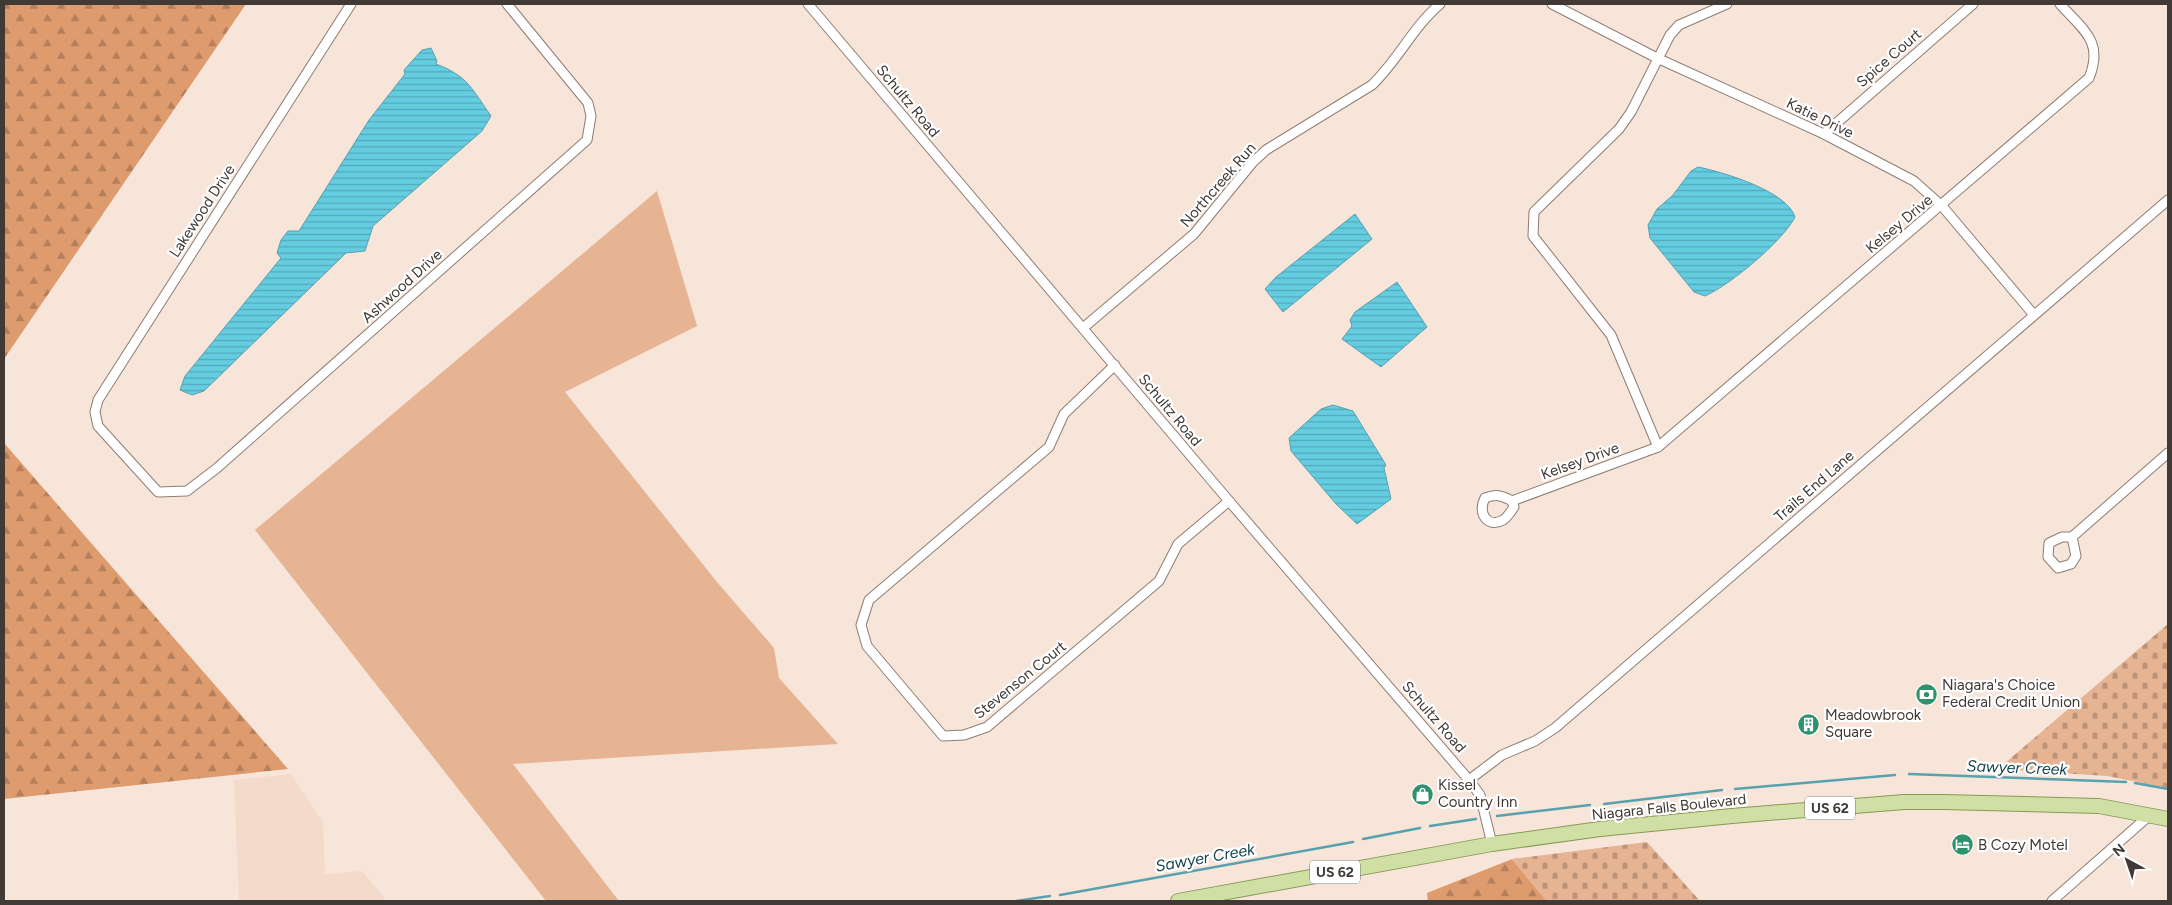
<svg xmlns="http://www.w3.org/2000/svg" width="2172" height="905" font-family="Figtree,sans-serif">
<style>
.built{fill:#f3daca}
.green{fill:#e6b393}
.forest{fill:url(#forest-firs)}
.cemetery{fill:url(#cemetery-stones)}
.water{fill:url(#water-rules);stroke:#59a1ad}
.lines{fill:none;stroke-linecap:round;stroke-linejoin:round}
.stream{stroke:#59a1ad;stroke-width:2.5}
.minor-casing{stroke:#8d7d73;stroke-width:11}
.primary-casing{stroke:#899956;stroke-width:16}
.minor{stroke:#fff;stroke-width:9}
.primary{stroke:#d0e0a4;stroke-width:14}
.labels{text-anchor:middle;stroke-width:4.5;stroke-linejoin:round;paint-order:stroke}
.shield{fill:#fff;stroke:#797472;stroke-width:1}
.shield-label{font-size:14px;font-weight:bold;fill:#403935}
.street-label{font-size:15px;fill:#403935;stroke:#fff}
.poi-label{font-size:15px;fill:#403935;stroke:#fff;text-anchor:start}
.water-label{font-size:16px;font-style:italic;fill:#16454e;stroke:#fff}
</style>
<defs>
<pattern id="forest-firs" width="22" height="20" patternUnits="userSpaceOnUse" patternTransform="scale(1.25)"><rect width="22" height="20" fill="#de9b6e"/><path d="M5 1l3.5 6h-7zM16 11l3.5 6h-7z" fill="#b57f5b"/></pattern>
<pattern id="cemetery-stones" width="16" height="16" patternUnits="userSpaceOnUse" patternTransform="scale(1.25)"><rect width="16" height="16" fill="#e6b393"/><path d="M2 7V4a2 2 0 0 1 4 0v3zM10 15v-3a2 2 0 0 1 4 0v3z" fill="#bc9379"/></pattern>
<pattern id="water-rules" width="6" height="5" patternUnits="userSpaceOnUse" patternTransform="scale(1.25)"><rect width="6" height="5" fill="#64cde1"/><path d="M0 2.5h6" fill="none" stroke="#54a7b7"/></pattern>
</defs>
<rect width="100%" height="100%" fill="#f7e5da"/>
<path class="built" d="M291 774 323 822 325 874 362 871 387 901H239L234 780Z"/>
<path class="green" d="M657 191 697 326 565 392 717 582 774 648 779 678 838 744 513 764 619 901H546L255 530Z"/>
<g class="forest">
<path d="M4 4H246L4 359Z"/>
<path d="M4 443 288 769 4 799Z"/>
<path d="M1512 859 1547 901H1428L1427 893Z"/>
</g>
<g class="cemetery">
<path d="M2168 624V788L2107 776 1998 769Z"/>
<path d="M1647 842 1700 901H1547L1512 859Z"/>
</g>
<g class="water">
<path d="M431 48 437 61 436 64C468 76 472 89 491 116L482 131 373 226 365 251 346 253 204 391 192 395 180 390 185 376 281 258 277 253 281 240 288 231H299L369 120 405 74 404 70 422 50Z"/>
<path d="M1698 167C1723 172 1787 191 1795 217 1783 241 1730 285 1705 296L1694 292 1650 238 1648 225 1657 209 1673 195 1691 171Z"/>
<path d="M1355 214 1372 239 1283 312 1265 289 1276 277Z"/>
<path d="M1397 282 1427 327 1381 367 1342 339 1352 326 1350 320 1355 312Z"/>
<path d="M1333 405 1353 411 1386 465 1384 468 1391 499 1357 524 1336 504 1291 451 1289 438 1321 409Z"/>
</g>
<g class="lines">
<g class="stream">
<path d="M1909 774 2126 782"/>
<path d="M2135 783 2168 789"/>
<path d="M1735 789 1895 775"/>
<path d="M1604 804 1722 790"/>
<path d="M1497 816 1590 805"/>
<path d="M1430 826 1476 819"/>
<path d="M1363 839 1420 828"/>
<path d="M1060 895 1353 842"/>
<path d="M1016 901 1050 896"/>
</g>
<defs>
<g id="minor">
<path d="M351 4 98 400 95 412 98 426 158 492 187 491 217 468 587 140 591 116 588 103 507 4"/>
<path d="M808 4 1229 501 1469 780 1480 795 1492 844"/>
<path d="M1552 4 1657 58 1824 134 1914 181 1942 206 2034 315"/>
<path d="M1824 134 1973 4"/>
<path d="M1083 328 1194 234 1253 162 1266 150 1372 85C1398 60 1413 27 1440 4"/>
<path d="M1115 365 1064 414 1049 447 869 600 861 625 867 646 943 736 964 735 987 727 1159 581 1178 544 1229 501"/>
<path d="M1658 447 1611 335 1533 236 1534 212 1619 129 1631 112 1670 35 1679 25 1727 4"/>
<path d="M1512 501 1514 507C1511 511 1508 517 1503 520 1487 529 1477 512 1485 498 1496 494 1501 495 1512 501L1658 447 2089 78C2104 41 2083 30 2060 4"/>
<path d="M2072 537 2076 556 2071 564 2058 568 2048 557 2049 543 2062 537H2072L2168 453"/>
<path d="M1469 780 1502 755 1535 741 1555 728 2168 200"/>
<path d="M2052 901 2151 814"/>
</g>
<path id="primary" d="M1178 901 1492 844 1600 829 1732 816 1904 802H1943L2099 806 2168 819"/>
</defs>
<use href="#minor" class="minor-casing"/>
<use href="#primary" class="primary-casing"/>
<use href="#minor" class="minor"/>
<use href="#primary" class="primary"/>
</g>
<defs>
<symbol id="bank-disc" viewBox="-11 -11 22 22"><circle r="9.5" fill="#2e926d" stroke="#fff"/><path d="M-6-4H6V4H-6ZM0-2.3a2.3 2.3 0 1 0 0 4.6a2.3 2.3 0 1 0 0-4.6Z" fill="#fff"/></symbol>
<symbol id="building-disc" viewBox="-11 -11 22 22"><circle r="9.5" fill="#2e926d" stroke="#fff"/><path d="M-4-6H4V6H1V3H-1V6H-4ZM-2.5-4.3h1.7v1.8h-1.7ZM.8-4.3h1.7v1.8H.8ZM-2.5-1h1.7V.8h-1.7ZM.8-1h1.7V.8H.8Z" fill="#fff"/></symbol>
<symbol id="shop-disc" viewBox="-11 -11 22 22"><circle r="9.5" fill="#2e926d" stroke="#fff"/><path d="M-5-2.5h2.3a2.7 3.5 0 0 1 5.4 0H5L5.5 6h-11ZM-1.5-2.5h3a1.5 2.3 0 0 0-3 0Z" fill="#fff"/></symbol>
<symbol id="hotel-disc" viewBox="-11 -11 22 22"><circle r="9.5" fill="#2e926d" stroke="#fff"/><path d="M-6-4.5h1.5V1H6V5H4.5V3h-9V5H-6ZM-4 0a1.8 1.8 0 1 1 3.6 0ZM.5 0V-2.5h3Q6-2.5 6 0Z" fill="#fff"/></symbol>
</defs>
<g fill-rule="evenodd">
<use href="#bank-disc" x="1914" y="682" width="25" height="25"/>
<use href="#building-disc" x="1796" y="712" width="25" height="25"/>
<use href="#shop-disc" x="1410" y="782" width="25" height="25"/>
<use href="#hotel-disc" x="1950" y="832" width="25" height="25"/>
</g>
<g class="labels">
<g class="shield">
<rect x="1805" y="796.5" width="50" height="23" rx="4"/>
<rect x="1310" y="860.5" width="50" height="23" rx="4"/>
</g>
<g class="shield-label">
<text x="1830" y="813">US 62</text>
<text x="1335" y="877">US 62</text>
</g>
<g class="street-label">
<text transform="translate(1889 58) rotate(-41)" y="5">Spice Court</text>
<text transform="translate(908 101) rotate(50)" y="5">Schultz Road</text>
<text transform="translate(1820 118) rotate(26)" y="5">Katie Drive</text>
<text transform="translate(1218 185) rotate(-49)" y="5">Northcreek Run</text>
<text transform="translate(202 211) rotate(-57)" y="5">Lakewood Drive</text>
<text transform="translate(1899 224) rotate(-40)" y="5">Kelsey Drive</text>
<text transform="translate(402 286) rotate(-42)" y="5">Ashwood Drive</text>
<text transform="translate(1170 410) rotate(50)" y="5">Schultz Road</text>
<text transform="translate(1580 461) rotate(-20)" y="5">Kelsey Drive</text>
<text transform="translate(1814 486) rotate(-41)" y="5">Trails End Lane</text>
<text transform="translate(1020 680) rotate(-39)" y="5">Stevenson Court</text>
<text transform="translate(1434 717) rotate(49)" y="5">Schultz Road</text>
<text transform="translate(1669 807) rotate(-6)" y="5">Niagara Falls Boulevard</text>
</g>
<g class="poi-label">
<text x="1942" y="690">Niagara's Choice<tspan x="1942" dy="17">Federal Credit Union</tspan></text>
<text x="1825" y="720">Meadowbrook<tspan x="1825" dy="17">Square</tspan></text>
<text x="1438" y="790">Kissel<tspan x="1438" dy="17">Country Inn</tspan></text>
<text x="1978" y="850">B Cozy Motel</text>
</g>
<g class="water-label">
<text transform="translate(2017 767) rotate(2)" y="6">Sawyer Creek</text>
<text transform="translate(1205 857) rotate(-10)" y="6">Sawyer Creek</text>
</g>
</g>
<rect width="2172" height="905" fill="none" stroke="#403935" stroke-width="10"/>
<g transform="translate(2127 860) rotate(320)" stroke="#ffffff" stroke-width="4" paint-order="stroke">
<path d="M0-4L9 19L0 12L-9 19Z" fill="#403935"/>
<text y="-8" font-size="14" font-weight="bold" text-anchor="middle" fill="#403935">N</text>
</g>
</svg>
